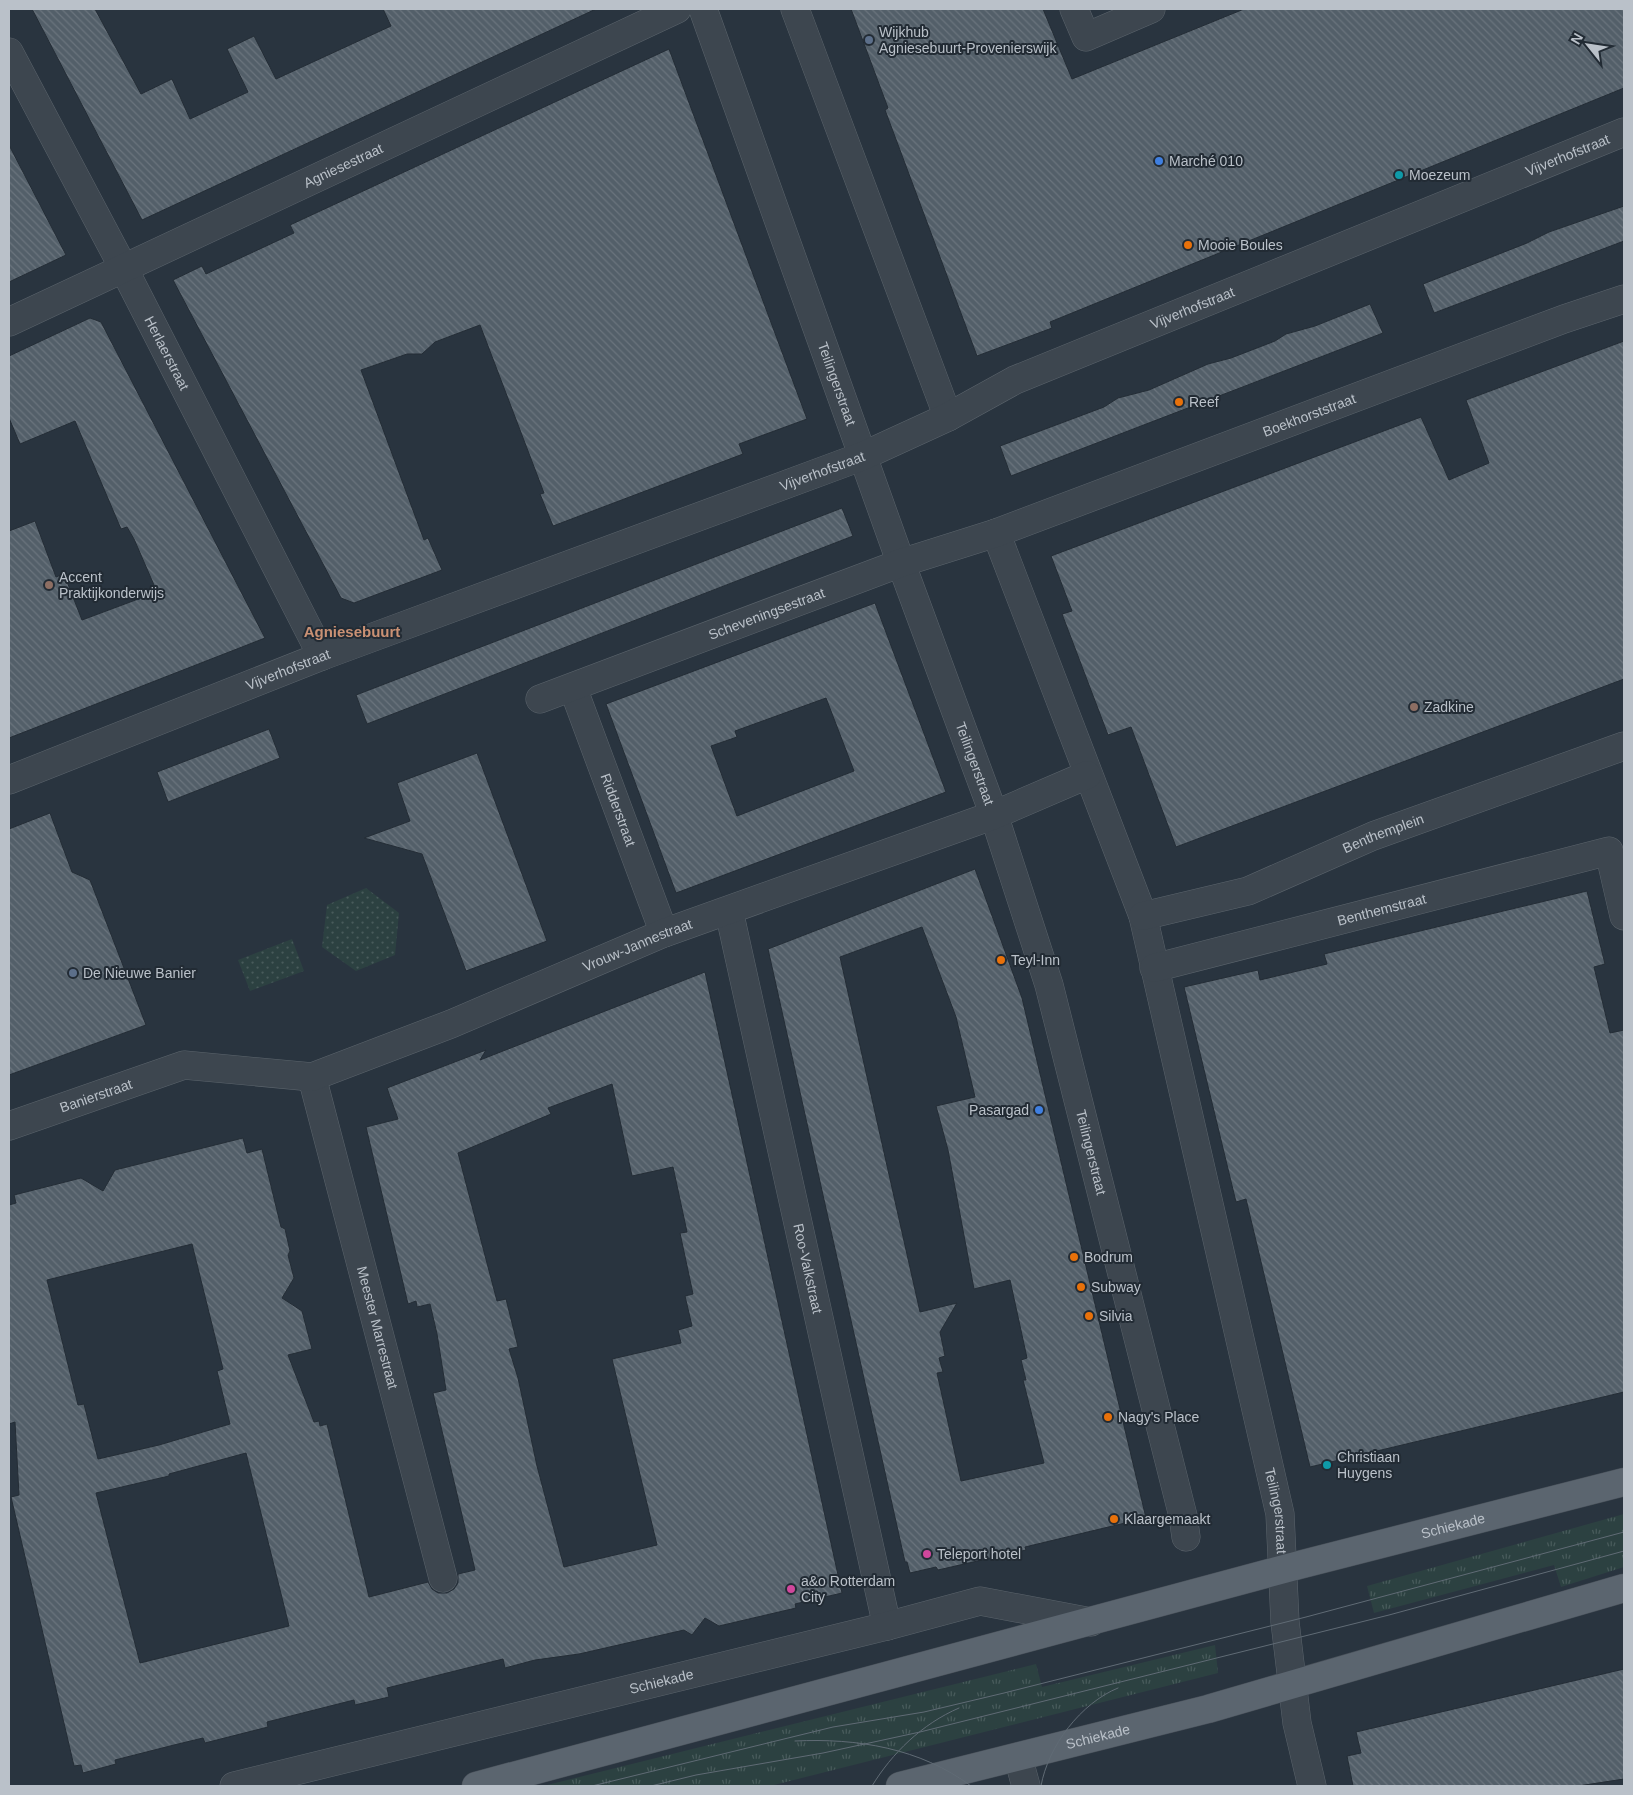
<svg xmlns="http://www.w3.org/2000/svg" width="1633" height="1795" font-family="Arial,sans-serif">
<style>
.grass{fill:url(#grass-tufts)}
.park{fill:url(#park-dots)}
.building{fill:url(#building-back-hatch);stroke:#242d36;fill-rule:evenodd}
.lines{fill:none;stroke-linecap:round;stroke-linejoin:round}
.minor-casing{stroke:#5b646c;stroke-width:29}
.major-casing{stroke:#474f58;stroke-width:29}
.minor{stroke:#3d464f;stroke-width:28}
.major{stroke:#5b656f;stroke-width:28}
.tram{stroke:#606b75;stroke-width:1}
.service-dot{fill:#5c6f8a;stroke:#222b34;stroke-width:2}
.shop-dot{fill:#3f7fe0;stroke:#222b34;stroke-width:2}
.culture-dot{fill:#0f9aa8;stroke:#222b34;stroke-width:2}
.food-dot{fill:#e8710a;stroke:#222b34;stroke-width:2}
.education-dot{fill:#8d6e63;stroke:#222b34;stroke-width:2}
.hotel-dot{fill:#d1479c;stroke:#222b34;stroke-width:2}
.labels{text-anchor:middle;stroke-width:4;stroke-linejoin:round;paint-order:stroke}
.poi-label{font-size:14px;fill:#bac1c9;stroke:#222b34;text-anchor:start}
.street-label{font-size:14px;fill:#bac1c9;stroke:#222b34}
.neighbourhood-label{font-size:15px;font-weight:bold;fill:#ca9174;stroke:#222b34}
</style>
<defs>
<pattern id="grass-tufts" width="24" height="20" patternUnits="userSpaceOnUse" patternTransform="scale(1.25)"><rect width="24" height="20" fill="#2c4141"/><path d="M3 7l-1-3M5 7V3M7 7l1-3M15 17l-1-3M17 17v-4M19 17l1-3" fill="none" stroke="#485b5b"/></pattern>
<pattern id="park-dots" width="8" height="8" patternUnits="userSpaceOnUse" patternTransform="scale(1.25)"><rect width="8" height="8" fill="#2c4141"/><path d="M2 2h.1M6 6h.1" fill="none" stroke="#485b5b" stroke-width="1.8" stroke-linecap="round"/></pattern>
<pattern id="building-back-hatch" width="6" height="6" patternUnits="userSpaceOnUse" patternTransform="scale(1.25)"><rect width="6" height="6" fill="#535f69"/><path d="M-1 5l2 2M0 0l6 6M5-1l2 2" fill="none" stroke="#6a747d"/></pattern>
</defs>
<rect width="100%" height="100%" fill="#29343f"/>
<g class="grass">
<path d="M1624 1514V1567L1561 1587 1554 1565 1374 1613 1367 1586Z"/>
<path d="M1215 1645 1218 1673 770 1786H543L1036 1664 1042 1687Z"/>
</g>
<g class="park">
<path d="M366 888 399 913 395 955 356 971 322 947 327 905Z"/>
<path d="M292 939 304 971 250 991 238 960Z"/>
</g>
<g class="building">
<path d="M32 9H95L141 94 172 79 190 119 248 92 227 49 254 36 276 79 391 26 383 9H596L142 220Z"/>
<path d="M851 9H1043L1072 79 1244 9H1624V88L1050 322 1052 328 977 356 885 110 888 108Z"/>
<path d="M669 49 807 419 739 444 743 454 553 526 540 494 544 493 480 325 435 342 422 354H407L361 370 424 540 428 538 442 570 354 603 341 598 173 280 202 266 206 274 294 233 290 225Z"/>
<path d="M9 145 66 255 9 282Z"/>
<path d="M1624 206V241L1434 313 1423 284 1527 243 1549 232Z"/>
<path d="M1370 304 1383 333 1011 476 1000 446 1104 407 1118 398 1149 390 1208 364 1231 358 1275 341 1286 334 1315 326Z"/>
<path d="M90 318 101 322 265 638 9 738V531L35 521 56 577 64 574 82 620 157 592 134 539 127 527 121 529 75 421 20 444 9 418V356Z"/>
<path d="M1624 341V679L1176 847 1131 727 1108 735 1062 614 1072 611 1051 556 1421 417 1449 480 1489 463 1466 400Z"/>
<path d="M842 508 853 536 367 724 356 695Z"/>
<path d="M875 603 946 792 676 893 606 704ZM826 698 854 771 737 816 711 746 737 737 735 731Z"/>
<path d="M269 729 280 758 168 802 157 772Z"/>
<path d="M477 753 547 941 466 971 422 854 364 838 410 821 397 783Z"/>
<path d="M50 813 72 872 90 880 146 1025 9 1075V829Z"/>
<path d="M975 869 1022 998 1146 1518 1025 1547 1026 1550 938 1570 936 1567 910 1573 907 1562H905L768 949ZM922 927 956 1017 975 1097 936 1106 948 1150 974 1289 1010 1280 1027 1358 1021 1360 1026 1380H1023L1044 1463 961 1481 937 1373 943 1372 939 1358 945 1356 940 1332 957 1303 920 1312 840 957Z"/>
<path d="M1587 891 1605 964 1594 967 1610 1033 1624 1030V1392L1310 1467 1246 1199 1236 1202 1184 987 1258 970 1260 980 1327 964 1324 954Z"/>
<path d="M705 972 842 1593 795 1604 796 1608 719 1626 705 1618 692 1635 684 1630 579 1654 535 1660 505 1668 503 1659 387 1688 389 1697 355 1705 354 1700 267 1722 268 1727 205 1743 203 1738 174 1745 115 1760 116 1764 83 1773 81 1765 74 1766 11 1497 19 1495 15 1422 9 1424V1205L16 1203 14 1195 81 1178 103 1191 115 1170 243 1138 247 1153 262 1149 281 1227 285 1229 290 1251 288 1255 294 1278 282 1298 302 1311 312 1349 288 1355 314 1422 319 1421 320 1426 327 1424 369 1597 428 1582 432 1589 438 1593H447L454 1589 458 1583V1574L475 1570 433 1393 446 1390 437 1334 430 1304 417 1307 416 1301 408 1304 366 1127 398 1119 387 1088 486 1050 480 1060ZM612 1084 632 1176 673 1167 687 1232 680 1233 693 1294 685 1296 692 1326 678 1330 681 1343 612 1359 657 1545 564 1567 537 1466 518 1378 509 1349 518 1347 506 1299 497 1301 458 1153 551 1114 548 1108ZM192 1244 223 1369 217 1371 230 1424 159 1445 98 1459 84 1404 78 1405 47 1280ZM246 1453 289 1626 140 1663 96 1493 169 1476V1474Z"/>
<path d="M1624 1669V1779L1578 1786H1353L1347 1756 1361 1753 1356 1732Z"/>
</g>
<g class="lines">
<defs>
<g id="minor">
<path id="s1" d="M703 9 901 563 994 815 1049 985 1183 1516 1186 1537"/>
<path d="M795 9 948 417"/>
<path d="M1074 9 1086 37 1151 9"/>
<path id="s2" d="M9 52 124 269 322 656"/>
<path id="s3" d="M9 322 677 9"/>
<path id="s4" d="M996 533 1143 916 1280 1514 1285 1622 1297 1723 1312 1786"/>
<path id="s5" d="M573 688 664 933"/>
<path id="s6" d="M540 699 901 563 996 533 1564 319 1624 299"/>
<path id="s7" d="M9 780 322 656 863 456 948 417 1015 380 1624 132"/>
<path id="s8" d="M729 911 887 1626"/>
<path id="s9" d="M1143 916 1248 891 1373 836 1624 746"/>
<path id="s10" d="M1154 968 1609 851 1624 916"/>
<path id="s11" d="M312 1077 443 1578"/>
<path id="s12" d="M9 1126 184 1065 312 1077 451 1024 664 933 994 815 1087 775"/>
<path d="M1018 1757 1026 1786"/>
<path id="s13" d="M234 1786 887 1626 980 1601 1091 1622"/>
</g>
<g id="major">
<path id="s14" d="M476 1786 1299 1565 1624 1482"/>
<path id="s15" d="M900 1786 1208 1709 1624 1588"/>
</g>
</defs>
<use href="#minor" class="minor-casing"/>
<use href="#major" class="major-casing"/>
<use href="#minor" class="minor"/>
<use href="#major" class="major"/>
<g class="tram">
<path d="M795 1741C857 1738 920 1748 971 1786"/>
<path d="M592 1786 833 1727 924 1712 1004 1693 1306 1617 1624 1532"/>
<path d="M651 1786 696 1775 823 1753 920 1732 1389 1615 1624 1551"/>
<path d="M872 1786C892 1753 922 1724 959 1708"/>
<path d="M1041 1786C1048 1746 1081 1703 1118 1688"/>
</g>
</g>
<g class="service-dot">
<circle cx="869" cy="40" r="5"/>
<circle cx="73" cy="973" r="5"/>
</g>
<g class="shop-dot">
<circle cx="1159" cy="161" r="5"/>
<circle cx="1039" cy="1110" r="5"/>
</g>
<g class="culture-dot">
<circle cx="1399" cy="175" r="5"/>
<circle cx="1327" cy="1465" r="5"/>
</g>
<g class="food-dot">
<circle cx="1188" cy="245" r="5"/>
<circle cx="1179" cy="402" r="5"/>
<circle cx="1001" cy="960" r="5"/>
<circle cx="1074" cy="1257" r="5"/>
<circle cx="1081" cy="1287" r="5"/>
<circle cx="1089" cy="1316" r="5"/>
<circle cx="1108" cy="1417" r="5"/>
<circle cx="1114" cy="1519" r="5"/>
</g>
<g class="education-dot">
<circle cx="49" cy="585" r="5"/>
<circle cx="1414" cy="707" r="5"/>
</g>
<g class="hotel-dot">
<circle cx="927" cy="1554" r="5"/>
<circle cx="791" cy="1589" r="5"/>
</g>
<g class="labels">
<g class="poi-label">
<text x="879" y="37">Wijkhub<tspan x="879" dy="16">Agniesebuurt-Provenierswijk</tspan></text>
<text x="1169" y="166">Marché 010</text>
<text x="1409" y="180">Moezeum</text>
<text x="1198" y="250">Mooie Boules</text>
<text x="1189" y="407">Reef</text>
<text x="59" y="582">Accent<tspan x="59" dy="16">Praktijkonderwijs</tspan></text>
<text x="1424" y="712">Zadkine</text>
<text x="1011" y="965">Teyl-Inn</text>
<text x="83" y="978">De Nieuwe Banier</text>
<text x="1029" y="1115" text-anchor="end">Pasargad</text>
<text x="1084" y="1262">Bodrum</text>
<text x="1091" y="1292">Subway</text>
<text x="1099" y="1321">Silvia</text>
<text x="1118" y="1422">Nagy's Place</text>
<text x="1337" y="1462">Christiaan<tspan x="1337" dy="16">Huygens</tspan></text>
<text x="1124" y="1524">Klaargemaakt</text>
<text x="937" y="1559">Teleport hotel</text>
<text x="801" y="1586">a&amp;o Rotterdam<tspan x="801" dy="16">City</tspan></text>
</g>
<g class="street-label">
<text dy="5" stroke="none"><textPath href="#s7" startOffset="1680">Vijverhofstraat</textPath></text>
<text dy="5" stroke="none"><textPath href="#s3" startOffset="369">Agniesestraat</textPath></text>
<text dy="5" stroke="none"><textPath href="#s7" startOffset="1275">Vijverhofstraat</textPath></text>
<text dy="5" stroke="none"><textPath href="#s2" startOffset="340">Herlaerstraat</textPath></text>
<text dy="5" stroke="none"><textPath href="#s1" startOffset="398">Teilingerstraat</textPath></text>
<text dy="5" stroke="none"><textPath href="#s6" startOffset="820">Boekhorststraat</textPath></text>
<text dy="5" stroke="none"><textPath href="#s7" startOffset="870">Vijverhofstraat</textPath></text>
<text dy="5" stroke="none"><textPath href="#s6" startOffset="242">Scheveningsestraat</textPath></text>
<text dy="5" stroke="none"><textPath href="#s7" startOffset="300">Vijverhofstraat</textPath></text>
<text dy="5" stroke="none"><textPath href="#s1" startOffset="802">Teilingerstraat</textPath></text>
<text dy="5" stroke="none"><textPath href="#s5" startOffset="130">Ridderstraat</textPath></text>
<text dy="5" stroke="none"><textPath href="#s9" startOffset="255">Benthemplein</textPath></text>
<text dy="5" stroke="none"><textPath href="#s10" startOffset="235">Benthemstraat</textPath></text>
<text dy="5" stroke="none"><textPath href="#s12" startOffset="665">Vrouw-Jannestraat</textPath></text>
<text dy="5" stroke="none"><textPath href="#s12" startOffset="92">Banierstraat</textPath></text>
<text dy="5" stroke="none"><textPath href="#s1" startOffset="1208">Teilingerstraat</textPath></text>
<text dy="5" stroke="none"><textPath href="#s8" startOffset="366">Roo-Valkstraat</textPath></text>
<text dy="5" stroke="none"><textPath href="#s11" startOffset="259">Meester Marrestraat</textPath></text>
<text dy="5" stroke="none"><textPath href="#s4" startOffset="1020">Teilingerstraat</textPath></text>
<text dy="5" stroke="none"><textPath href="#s14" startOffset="1011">Schiekade</textPath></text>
<text dy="5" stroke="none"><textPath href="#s13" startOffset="440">Schiekade</textPath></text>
<text dy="5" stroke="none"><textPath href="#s15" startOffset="204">Schiekade</textPath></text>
</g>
<g class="neighbourhood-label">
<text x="352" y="637">Agniesebuurt</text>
</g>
</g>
<rect width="1633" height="1795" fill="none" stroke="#bac1c9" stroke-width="20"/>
<g transform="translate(1588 45) rotate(300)" stroke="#222b34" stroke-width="4" paint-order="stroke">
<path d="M0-4L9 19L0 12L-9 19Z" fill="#bac1c9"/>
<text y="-8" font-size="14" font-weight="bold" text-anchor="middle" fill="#bac1c9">N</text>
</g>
</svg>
